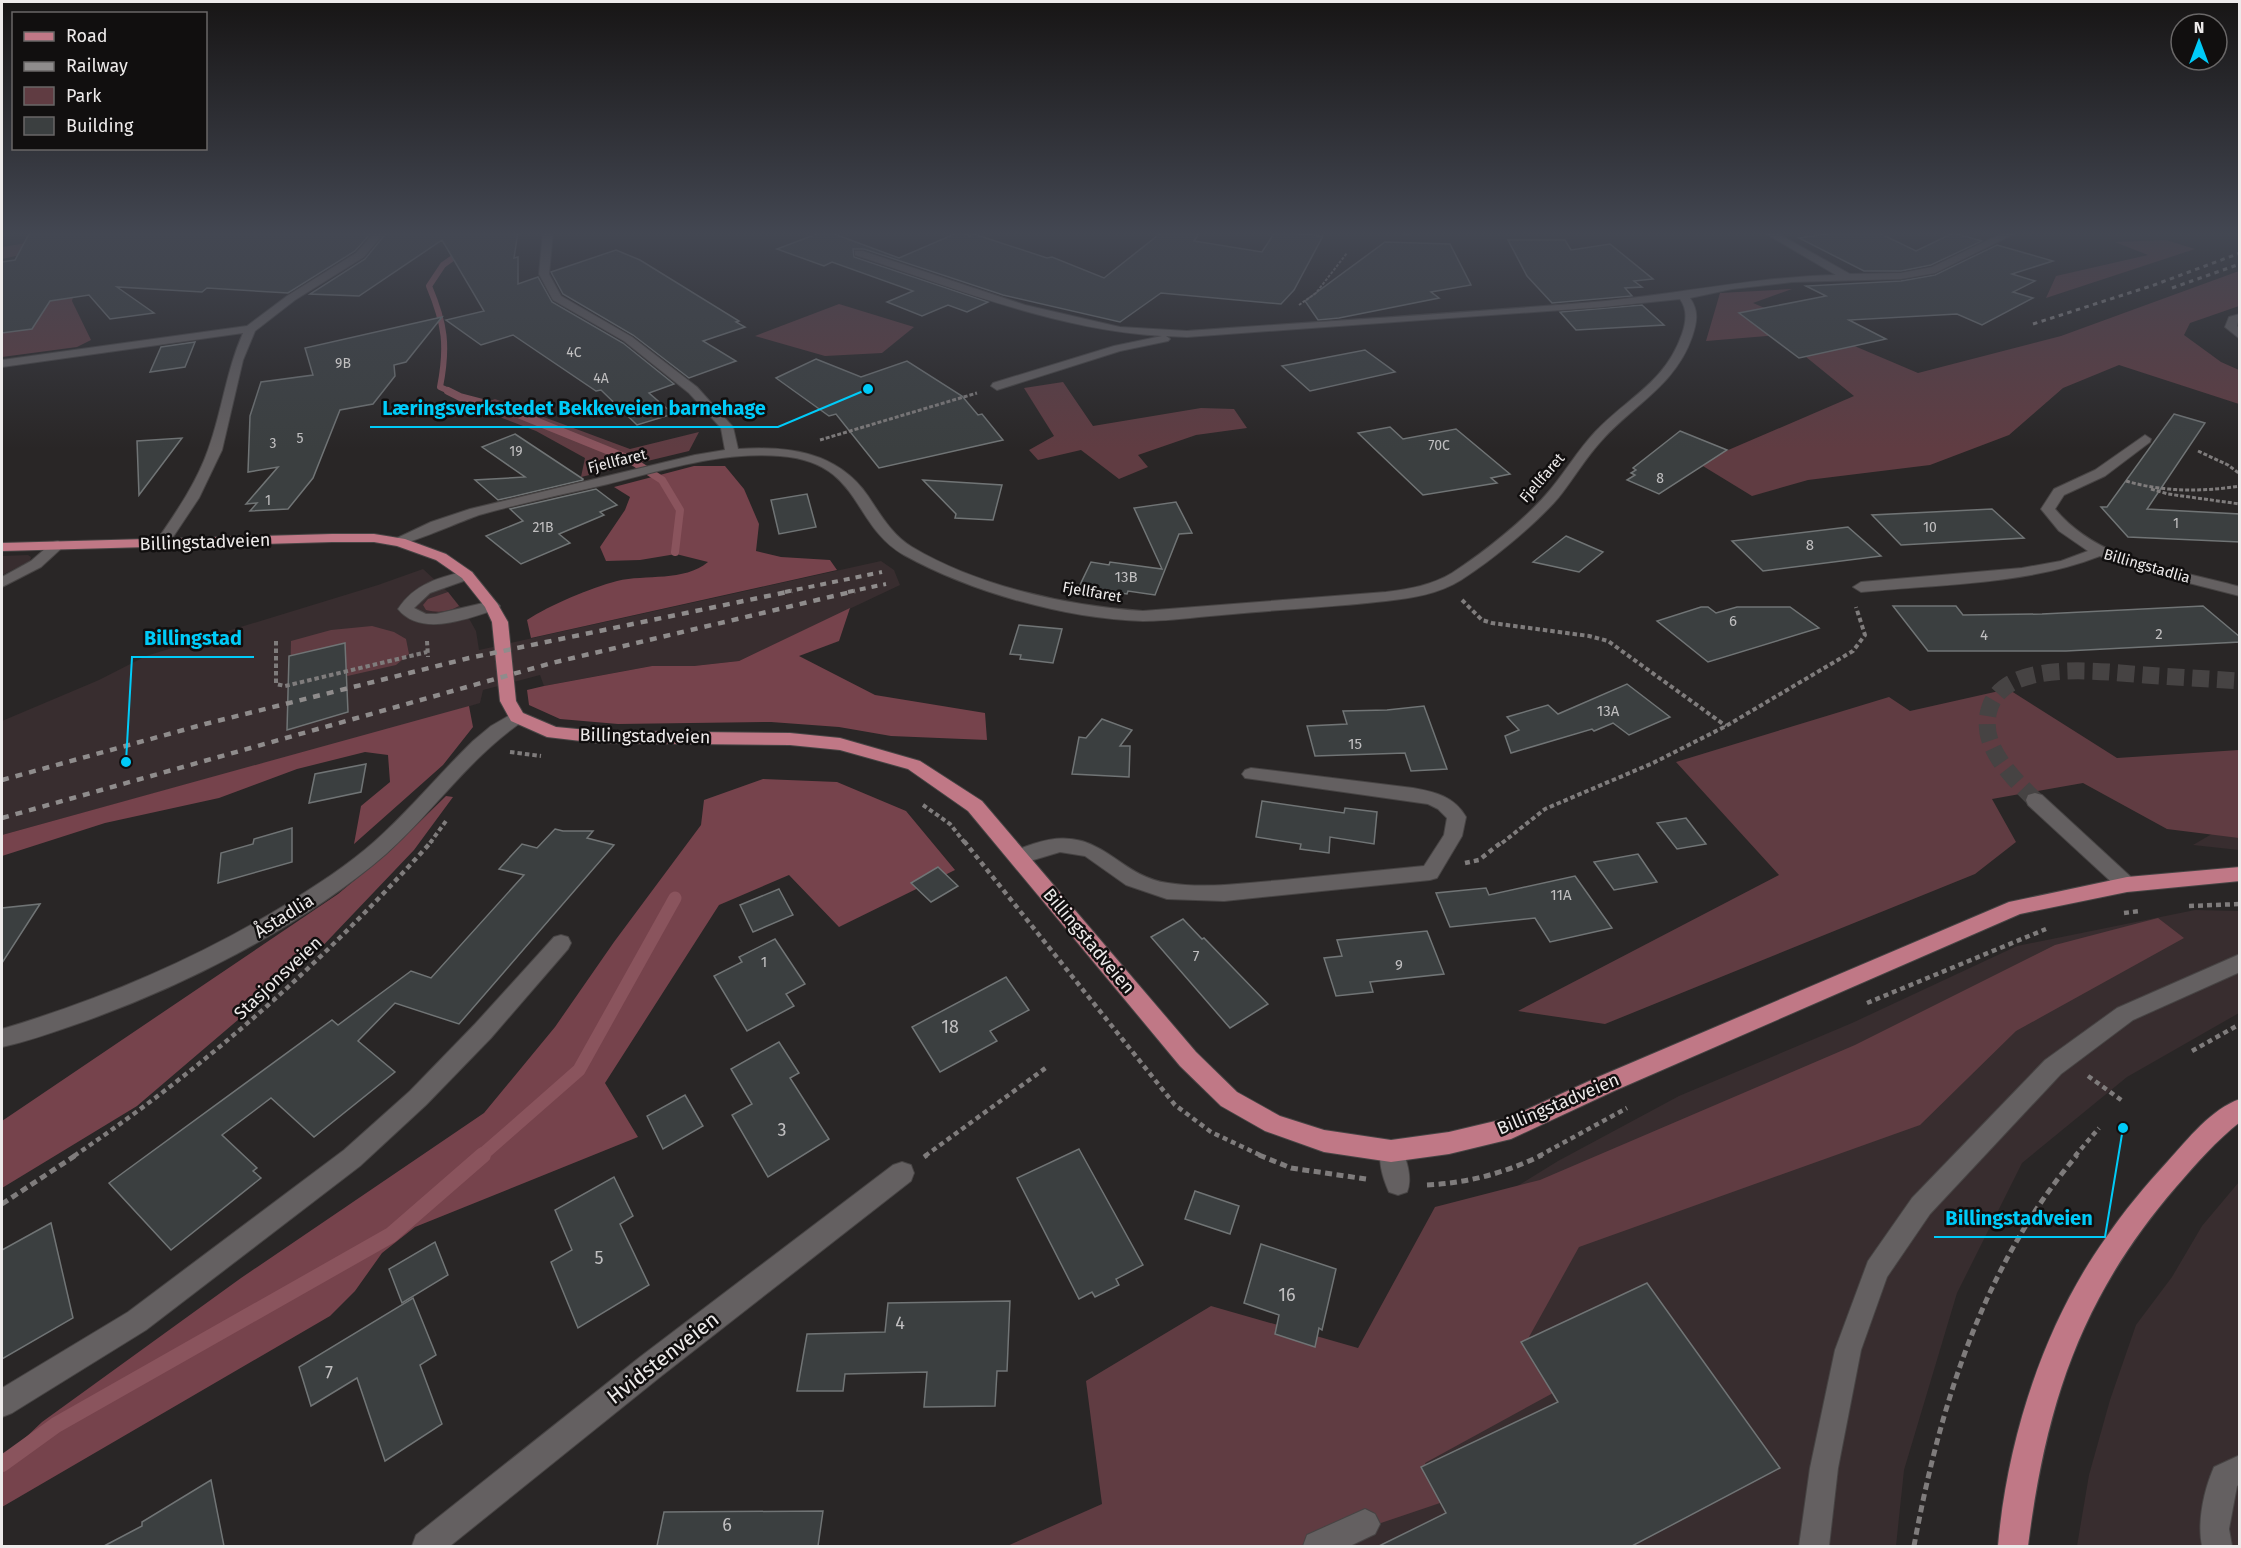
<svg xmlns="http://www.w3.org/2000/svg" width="2241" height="1548" font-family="'Fira Sans',sans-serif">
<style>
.built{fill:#382d2f}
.green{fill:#603c42}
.forest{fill:#76434c}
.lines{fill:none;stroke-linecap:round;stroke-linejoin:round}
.stream-far3{stroke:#8a545d;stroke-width:6}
.stream-far2{stroke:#8a545d;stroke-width:8}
.stream-far1{stroke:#8a545d;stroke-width:13}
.stream{stroke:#8a545d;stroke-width:16}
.building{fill:#3b3f40;stroke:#707475;stroke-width:1.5}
.minor-tunnel{stroke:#464343;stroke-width:17;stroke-dasharray:17 8;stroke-linecap:butt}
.minor-casing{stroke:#474444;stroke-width:2}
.major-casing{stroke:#474444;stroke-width:2}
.path-far4{stroke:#7f7c7c;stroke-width:2;stroke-dasharray:3 1.5;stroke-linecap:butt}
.path-far3{stroke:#7f7c7c;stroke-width:3;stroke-dasharray:4 2;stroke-linecap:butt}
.path-far2{stroke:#7f7c7c;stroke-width:4;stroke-dasharray:4.5 3;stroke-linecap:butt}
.path-far1{stroke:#7f7c7c;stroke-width:4.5;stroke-dasharray:5 4;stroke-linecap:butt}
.path{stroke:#7f7c7c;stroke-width:5;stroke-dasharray:7 4.5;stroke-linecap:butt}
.minor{fill:#646061;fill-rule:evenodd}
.major{fill:#c07886;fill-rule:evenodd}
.rail-far2{stroke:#8f8c8c;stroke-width:3;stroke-dasharray:4.5 4.5;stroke-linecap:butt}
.rail-far1{stroke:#8f8c8c;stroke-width:4;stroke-dasharray:6 6;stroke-linecap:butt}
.rail{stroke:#8f8c8c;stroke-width:4.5;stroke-dasharray:7 7;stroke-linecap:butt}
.labels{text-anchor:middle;stroke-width:5;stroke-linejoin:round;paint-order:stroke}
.far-number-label{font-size:14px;fill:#c0bfc0}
.far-street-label{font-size:15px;fill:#edeaea;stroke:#110f0f}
.number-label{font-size:15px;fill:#c0bfc0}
.street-label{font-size:18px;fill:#edeaea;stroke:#110f0f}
.near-number-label{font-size:18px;fill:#c0bfc0}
.near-street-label{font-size:21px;fill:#edeaea;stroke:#110f0f}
.leader{fill:none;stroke:#00cbf8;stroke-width:2}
.callout-dot{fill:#00cbf8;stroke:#110f0f;stroke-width:2}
.callout-label{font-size:20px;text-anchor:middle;font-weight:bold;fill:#00cbf8;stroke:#110f0f;stroke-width:5;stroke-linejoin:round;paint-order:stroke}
</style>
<rect width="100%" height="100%" fill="#292626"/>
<g class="built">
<path d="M28 555 31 557 30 561 2 575V556Z"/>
<path d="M881 561 894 570 900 585 739 661 694 666H652L544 686 540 675 483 690 480 703 433 717 2 835V721L99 680 146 656 378 585 423 569 448 592 467 615 476 631 479 650Z"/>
<path d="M2239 818V850L2193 845Z"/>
<path d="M2195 910 2239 911V1013L2127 1077 2022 1163 1957 1293 1904 1470 1896 1546H1120L1317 1418 1454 1225 1558 1161 1679 1096 1852 1023 2017 946Z"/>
<path d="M2239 1182V1546H2077L2089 1475 2110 1400 2136 1325 2172 1277 2202 1226Z"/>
</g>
<g class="green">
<path d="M97 232 78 278 72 301 91 340 77 347 2 357V290L68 280 20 255 2 259V247Z"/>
<path d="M2166 240 2195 249 2046 298 2056 276 2148 255 2115 242Z"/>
<path d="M2239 271V306L2190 323 2184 335 2221 362 2239 370V404L2119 365 2063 388 2009 435 1930 465 1808 480 1752 496 1698 463 1854 396 1779 335 1706 341 1720 293 1792 289 1753 303 1918 373 2061 336Z"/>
<path d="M839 304 914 327 882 353 825 356 755 336Z"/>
<path d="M1063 382 1093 426 1201 408 1234 409 1247 428 1196 435 1138 455 1148 467 1119 479 1081 450 1038 460 1029 450 1054 436 1024 388Z"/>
<path d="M495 399 630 449 699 432 689 451 581 477 585 458 536 431 473 407Z"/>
<path d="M448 592 459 606C448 612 439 613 426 610L423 605 428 599Z"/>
<path d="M372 626 394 632 406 639 409 654 396 665 290 689 291 641 331 630Z"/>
<path d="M2008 689 2117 758 2239 750V838L2167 829 2083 783 1992 799 2016 842 1975 874 1605 1024 1518 1011 1779 875 1676 762 1889 697 1910 711Z"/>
<path d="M2158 918 2184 938 2016 1031 1920 1125 1579 1247 1524 1346 1553 1393 1425 1463 1440 1503 1313 1546H1007L1102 1504 1086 1381 1211 1306 1358 1348 1435 1207 1540 1180 1855 1045 2055 945Z"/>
</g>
<g class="forest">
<path d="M694 466H725L744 489 759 524 756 551 781 557 830 560 837 570 531 638 527 620C550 605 590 588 617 581 646 574 684 582 708 562L676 554 640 560 606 561 600 547 625 510 630 497 614 487Z"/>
<path d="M850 608 839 641 799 656 875 695 985 713 987 740 891 736 839 727 771 722 618 724 560 719 529 705 527 690 544 686 652 666H694L739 661Z"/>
<path d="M469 706 473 727 443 765 354 844 361 806 390 782 388 755 365 752 297 769 219 798 105 823 2 856V835Z"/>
<path d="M763 779 837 782 906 811 955 870 839 927 789 875 719 905 605 1083 638 1137 415 1227 382 1253 355 1291 330 1316 2 1507V1460L42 1422 241 1278 484 1113 555 1027 614 942 701 825 704 800Z"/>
<path d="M446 796 453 797 414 850 314 955 137 1106 2 1188V1121L338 894 391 850Z"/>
</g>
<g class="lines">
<path class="stream-far3" d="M451 392 440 387C448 346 445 324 429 286L443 265 464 250"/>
<path class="stream-far2" d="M448 391 460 397 506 409 629 459 662 480 680 510 675 552"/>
<path class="stream-far1" d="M481 1156 579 1070 675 898"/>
<path class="stream" d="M2 1464 56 1425 391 1235 483 1155"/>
</g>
<g class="building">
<path d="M30 232H372L355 251 288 293 207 288 202 292 117 287 154 313 110 319 89 295 50 301 32 329 2 333V262L15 260Z"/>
<path d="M387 232H518L514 258 518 257V284L538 277 552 302 623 343 674 384 649 393 673 414 637 425 601 390 596 391 513 335 481 345 446 320 484 311 442 240 359 296 310 294 365 259Z"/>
<path d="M822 232H829L899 258 959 232 970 236 974 234 1047 258 1052 257 1104 278 1162 232H1200L1194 241 1262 252 1275 232 1323 236 1294 290 1281 304 1161 293 1120 322 1003 295 864 249H853L854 257 988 302 967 312 948 305 922 316 887 302 913 291 832 262 824 266 777 249Z"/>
<path d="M1842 232H1877L1916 251 1953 233 1982 241 1931 265 1901 271H1864L1799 238Z"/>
<path d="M1508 240H1565L1571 250 1610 244 1653 279 1634 281 1642 287 1625 288 1632 296 1552 303 1527 276Z"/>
<path d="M1385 242 1450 244 1471 285 1431 292 1439 298 1339 318 1318 320 1305 301Z"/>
<path d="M1997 245 2053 261 2012 274 2035 281 2013 292 2033 298 1982 325 1957 314 1849 320 1886 339 1799 358 1739 313 1826 296 1806 286 1901 281 1935 275Z"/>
<path d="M616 250 640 260 739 321 736 322 745 327 703 341 736 361 689 378 633 335 563 294 551 272Z"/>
<path d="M1642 305 1664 325 1576 330 1560 312Z"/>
<path d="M442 317 406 362 394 365 395 376 373 404 340 410 313 478 288 509 250 511 257 503 246 504 278 467 248 472 250 416 261 382 313 375 305 348Z"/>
<path d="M195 342 185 367 150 372 161 347Z"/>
<path d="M1365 350 1395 372 1310 391 1282 366Z"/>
<path d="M816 359 861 377 907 361 962 396 978 415 982 414 1003 440 879 468 836 414 829 416 776 378Z"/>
<path d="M2174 414 2205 423 2147 509 2240 514V542L2128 537 2101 507H2107Z"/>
<path d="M1390 427 1403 439 1456 429 1510 474 1491 478 1497 483 1423 495 1358 433Z"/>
<path d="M1680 431 1727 450 1659 494 1627 480 1635 475 1631 473 1636 470 1633 468Z"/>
<path d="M515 434 583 479V480L498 500 475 480 525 477 482 447Z"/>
<path d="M182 438 139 495 137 441Z"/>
<path d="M923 480 1002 485 993 520 955 518 956 514Z"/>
<path d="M596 489 617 505 600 512 604 515 559 534 570 543 521 564 486 536 523 521 510 509Z"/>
<path d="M807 494 816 527 779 534 771 500Z"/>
<path d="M1176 502 1192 533 1179 534 1155 595 1128 591 1127 594 1079 587 1091 562 1109 565 1110 562 1162 569 1134 508Z"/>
<path d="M1992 509 2024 538 1901 545 1872 515Z"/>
<path d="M1848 527 1881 556 1763 571 1732 541Z"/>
<path d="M1566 536 1603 552 1579 572 1533 562Z"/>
<path d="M1893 606H1956L1963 615 2042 614 2203 606 2240 637V642L2066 651H1928Z"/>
<path d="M1701 607H1708L1716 613 1737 607H1790L1819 628 1708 662 1657 621Z"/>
<path d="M1019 625 1062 629 1053 663 1020 659 1021 655 1010 654Z"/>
<path d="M345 643 348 712 287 730 289 656Z"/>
<path d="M1627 684 1670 717 1629 735 1613 723 1594 731 1592 729 1511 753 1505 736 1519 730 1507 717 1548 705 1558 714Z"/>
<path d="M1424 706 1447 769 1411 771 1405 753 1315 756 1307 726 1347 724 1343 711 1387 710Z"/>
<path d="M1102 719 1132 730 1120 746H1130L1129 777 1072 774 1079 737 1086 738Z"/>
<path d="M366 764 361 792 309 803 315 774Z"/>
<path d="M1262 801 1344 813 1345 808 1377 812 1374 844 1330 837 1329 853 1300 849 1301 844 1256 837Z"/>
<path d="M1686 818 1706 844 1677 849 1657 823Z"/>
<path d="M292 828V862L218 883 221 853 253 844 254 839Z"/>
<path d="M555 829 563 831H593L587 838 614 845 459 1024 395 1003 358 1041 395 1072 314 1137 271 1098 222 1135 257 1168 253 1171 261 1178 171 1250 109 1183 332 1020 338 1025 411 971 431 978 524 875 499 869 522 844 537 848Z"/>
<path d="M1638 854 1657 882 1614 890 1594 862Z"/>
<path d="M938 867 958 886 931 902 911 883Z"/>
<path d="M1575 876 1612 928 1550 942 1535 918 1450 927 1436 893 1486 888 1489 895Z"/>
<path d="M779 889 793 915 753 932 740 905Z"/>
<path d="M40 904 2 963V908Z"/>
<path d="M1183 919 1202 939 1204 938 1268 1004 1230 1028 1151 937Z"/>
<path d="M1427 931 1444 974 1370 982 1373 992 1336 996 1324 958 1342 956 1337 940Z"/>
<path d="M775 939 805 984 786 994 794 1006 747 1031 714 976 742 962 739 957Z"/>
<path d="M1006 977 1029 1010 990 1031 997 1041 940 1072 912 1027Z"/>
<path d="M779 1042 799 1073 790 1078 829 1139 768 1177 732 1115 752 1104 731 1069Z"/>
<path d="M685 1095 703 1126 663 1149 647 1116Z"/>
<path d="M1079 1149 1143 1265 1116 1279 1119 1285 1095 1297 1092 1292 1079 1299 1017 1178Z"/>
<path d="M614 1177 633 1216 620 1224 649 1285 578 1328 551 1262 572 1250 555 1210Z"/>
<path d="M1195 1191 1239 1206 1230 1234 1185 1219Z"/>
<path d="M51 1223 73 1318 2 1359V1250Z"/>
<path d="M435 1242 448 1275 402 1303 389 1269Z"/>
<path d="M1261 1244 1336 1269 1322 1330 1319 1328 1315 1347 1275 1334 1279 1315 1244 1303Z"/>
<path d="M1647 1283 1780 1468 1632 1546H1379L1446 1513 1421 1467 1558 1402 1521 1342Z"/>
<path d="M413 1298 436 1355 420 1365 442 1424 385 1461 357 1378 311 1406 299 1367Z"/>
<path d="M1010 1301 1007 1371H997L995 1406 924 1407 927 1372 845 1374 843 1391H797L807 1334 885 1332 888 1303Z"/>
<path d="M211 1480 224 1546H104L142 1526V1522Z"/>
<path d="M823 1511 818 1546H657L664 1512Z"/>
</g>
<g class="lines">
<path class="minor-tunnel" d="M2035 800C2011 776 1977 744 1990 707 2007 658 2104 672 2145 675 2176 677 2208 679 2240 681"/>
<defs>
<g id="minor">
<path d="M375 232H385L364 257 295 300 255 331 243 360 222 450 199 498 167 546 162 547 155 543C175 514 196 484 208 450 222 412 226 371 243 333L2 367V360L247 326 287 296 356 253Z"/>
<path d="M543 232H553L549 274 561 296 632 337 697 387 733 427 738 449C787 446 837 451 868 496 880 514 892 535 912 547 977 586 1068 606 1143 611L1386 592C1410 589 1432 585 1452 573 1483 553 1526 519 1550 490 1566 471 1578 450 1595 432 1628 397 1665 383 1682 334 1686 322 1688 310 1680 299L1603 307 1187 337 1166 336 1170 339 1168 341 1120 351 997 390 991 386 993 383 1114 346 1162 336C1056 330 955 288 855 255V251H863L1025 305 1120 327 1187 331C1326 321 1466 313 1605 301 1683 293 1758 277 1836 275L1763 232H1775L1850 274 1901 273 1932 267 2005 232H2018L1935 273 1901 279 1792 282 1732 289 1690 298C1699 311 1697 322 1692 337 1676 384 1635 404 1603 439 1586 457 1574 478 1559 497 1535 525 1492 560 1461 580 1439 594 1412 598 1386 601 1335 607 1284 609 1233 614 1203 616 1173 621 1143 621 1066 619 971 592 904 555 851 525 862 462 780 456 722 451 664 470 608 484 565 494 521 503 479 515 464 520 403 547 395 545L393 542 395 539 431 522 470 509 695 455 725 450 721 428 689 393 624 341 553 300 539 274Z"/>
<path d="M1401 232H1412L1407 235Z"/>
<path d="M2240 314 2237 326 2240 329V339L2225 327 2229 317Z"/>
<path d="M2145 435 2151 439 2150 442 2105 476 2064 495 2055 509C2101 564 2175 568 2240 587V596L2130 568 2100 556C2026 585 1939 584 1861 592L1853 587 1861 582 2022 568 2061 561 2088 551 2059 531 2041 509 2054 489 2095 470Z"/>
<path d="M58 541 65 545 41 567 2 587V577L31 561 53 542Z"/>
<path d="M467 571 472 572 474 575 472 578 430 593 414 608 426 614H436L492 601 497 603 500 606 497 609C469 618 421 638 398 609 414 584 440 577 467 571Z"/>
<path d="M517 711 523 713 526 717 523 721C469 758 434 811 386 854 302 927 177 990 71 1026 48 1034 25 1042 2 1047V1029C102 999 195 960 285 905 315 886 347 866 374 842 409 811 439 774 473 741L491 726Z"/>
<path d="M1251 768 1413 788C1435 792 1454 796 1466 817L1462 836 1437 878 1430 880 1224 901 1167 899 1126 885 1085 856 1060 852 1020 864 1013 862 1010 857C1015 849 1025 847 1033 844 1100 821 1115 876 1168 883 1206 889 1245 883 1283 880 1330 875 1377 871 1424 866L1444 835 1447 818 1438 809 1428 804 1245 778 1242 774 1245 770Z"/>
<path d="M2035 793 2042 795 2132 878 2135 883 2132 888 2125 890 2118 888 2028 805 2026 800 2028 795Z"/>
<path d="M561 935 568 937 571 943 568 949 491 1038 426 1105 360 1166 146 1330 12 1413 2 1417V1388L128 1312 344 1150 410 1091 475 1024 554 937Z"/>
<path d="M2240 954V972L2133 1020 2061 1074 1930 1214 1887 1277 1861 1350 1838 1468 1829 1546H1799L1810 1468 1835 1350 1868 1261 1912 1198 2045 1060 2117 1008Z"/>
<path d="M1391 1140 1399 1143C1406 1157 1413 1178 1407 1192L1398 1195 1389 1192C1383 1179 1376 1157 1383 1143Z"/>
<path d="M902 1162 911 1165 914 1173 911 1181 660 1377 450 1546H412L416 1535 640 1357 893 1165Z"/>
<path d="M2240 1455V1484L2237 1486 2229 1529 2232 1546H2202C2197 1521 2204 1490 2214 1467Z"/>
<path d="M1365 1509 1375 1514 1380 1524 1375 1534 1350 1546H1303L1307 1535Z"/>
</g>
<g id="major">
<path d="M332 534H374L405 539 446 554 472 572 497 603 508 622 516 701 523 713 556 727 598 731 790 733 840 738 920 761 982 801 1196 1052 1237 1092 1280 1116 1324 1130 1391 1140 1449 1132 1508 1118 1598 1077 2009 902 2127 877 2240 867V881L2127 892 2020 914 1614 1091 1511 1139 1449 1154 1391 1162 1324 1152 1265 1131 1221 1106 1180 1066 968 811 908 769 840 750 790 745 598 743 547 737 511 721 500 701 492 622 485 607 462 578 436 560 397 546 374 542H332L2 551V543Z"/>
<path d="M2240 1099V1122C2216 1141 2196 1164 2176 1187 2081 1297 2046 1404 2028 1546H1998C2007 1441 2043 1326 2105 1239 2124 1211 2145 1186 2168 1161 2188 1139 2211 1109 2240 1099Z"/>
</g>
</defs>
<use href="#minor" class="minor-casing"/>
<use href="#major" class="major-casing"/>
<path class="path-far4" d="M1299 305 1316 293 1347 253"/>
<g class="path-far3">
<path d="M820 440 977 393"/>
<path d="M2198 451 2228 465 2240 474"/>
<path d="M2126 481C2163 492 2202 492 2240 486"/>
<path d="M2151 489 2168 494 2240 504"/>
</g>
<g class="path-far2">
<path d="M1462 600 1482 620 1492 623 1589 636 1608 641 1726 726"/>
<path d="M276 641V684L285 686 427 652"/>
<path d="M427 641 428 657"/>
<path d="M510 752 541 756"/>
<path d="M923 805 950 824 965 843"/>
<path d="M430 843 446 821"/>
<path d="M1502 843 1545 809 1653 763 1726 726 1853 651 1865 635 1856 607"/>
</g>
<g class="path-far1">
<path d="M964 841 1175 1105 1211 1132 1262 1156"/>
<path d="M1465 863 1479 860 1503 841"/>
<path d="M2189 906 2240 904"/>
<path d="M2124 913 2140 911"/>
<path d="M1867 1003 2046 929"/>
<path d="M2192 1051 2240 1024"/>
<path d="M2088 1076 2124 1102"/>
<path d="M74 1156C210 1064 322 963 432 841"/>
<path d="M925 1156 1047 1067"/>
<path d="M1539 1156 1627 1108"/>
<path d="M2075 1156 2099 1128"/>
</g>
<g class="path">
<path d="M1259 1155 1291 1168 1366 1179"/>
<path d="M924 1157 927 1155"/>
<path d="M1427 1185C1468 1183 1505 1173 1542 1155"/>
<path d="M2 1204 76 1155"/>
<path d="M1914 1546C1940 1405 1983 1266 2077 1155"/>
</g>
<use href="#minor" class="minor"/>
<use href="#major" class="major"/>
<g class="rail-far2">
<path d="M2172 288 2240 264"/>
<path d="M2033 324 2154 285 2240 253"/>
</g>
<g class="rail-far1">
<path d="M785 592 882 572"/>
<path d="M848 592 886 584"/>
</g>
<g class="rail">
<path d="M2 780 205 724 469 658 792 591"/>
<path d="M2 818 552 663 855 591"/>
</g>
</g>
<linearGradient id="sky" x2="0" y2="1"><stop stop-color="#171515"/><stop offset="0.52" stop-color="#434752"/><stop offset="1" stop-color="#434752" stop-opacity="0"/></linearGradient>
<rect width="2241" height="449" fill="url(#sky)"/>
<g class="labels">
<g class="far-number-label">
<text x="574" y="357">4C</text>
<text x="343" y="368">9B</text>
<text x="601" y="383">4A</text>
<text x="300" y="443">5</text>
<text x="273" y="448">3</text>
<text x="1439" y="450">70C</text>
<text x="516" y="456">19</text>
<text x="1660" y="483">8</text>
<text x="268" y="505">1</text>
<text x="2176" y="528">1</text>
<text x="543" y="532">21B</text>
<text x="1930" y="532">10</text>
</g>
<g class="far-street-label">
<text transform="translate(617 461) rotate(-14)" y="5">Fjellfaret</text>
<text transform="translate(1542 478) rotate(-49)" y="5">Fjellfaret</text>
<text transform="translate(2147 566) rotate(16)" y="5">Billingstadlia</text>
<text transform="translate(1092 592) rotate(10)" y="5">Fjellfaret</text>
</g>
<g class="number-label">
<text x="1810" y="550">8</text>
<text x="1126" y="582">13B</text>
<text x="1733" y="626">6</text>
<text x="2159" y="639">2</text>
<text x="1984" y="640">4</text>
<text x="1608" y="716">13A</text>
<text x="1355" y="749">15</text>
<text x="1561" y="900">11A</text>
<text x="1196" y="961">7</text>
<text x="764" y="967">1</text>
<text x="1399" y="970">9</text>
</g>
<g class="street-label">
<text transform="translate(205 542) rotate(-2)" y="6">Billingstadveien</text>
<text transform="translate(645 736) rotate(1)" y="6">Billingstadveien</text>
<text transform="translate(284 916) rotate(-32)" y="6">Åstadlia</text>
<text transform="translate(1089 941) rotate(50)" y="6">Billingstadveien</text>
<text transform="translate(278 978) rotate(-43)" y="6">Stasjonsveien</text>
<text transform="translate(1558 1104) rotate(-23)" y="6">Billingstadveien</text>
</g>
<g class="near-number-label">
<text x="950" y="1033">18</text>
<text x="782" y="1136">3</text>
<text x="599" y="1264">5</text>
<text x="1287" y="1301">16</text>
<text x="900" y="1329">4</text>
<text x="329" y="1379">7</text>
<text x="727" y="1531">6</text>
</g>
<g class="near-street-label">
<text transform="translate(663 1358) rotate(-38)" y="7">Hvidstenveien</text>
</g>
</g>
<path class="leader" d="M868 389L778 427H370M126 762L132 657H254M2123 1128L2105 1237H1934"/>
<g class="callout-dot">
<circle cx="868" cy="389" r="6"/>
<circle cx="126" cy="762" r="6"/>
<circle cx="2123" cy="1128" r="6"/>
</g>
<g class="callout-label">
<text x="574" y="415">Læringsverkstedet Bekkeveien barnehage</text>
<text x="193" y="645">Billingstad</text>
<text x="2019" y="1225">Billingstadveien</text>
</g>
<rect width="2241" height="1548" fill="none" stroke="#edeaea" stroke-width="6"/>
<rect x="12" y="12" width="195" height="138" fill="#110f0f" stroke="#696767" stroke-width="1.5"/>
<rect x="24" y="32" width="30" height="9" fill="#c07886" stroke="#696767" stroke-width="1.5"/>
<text x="66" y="42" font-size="18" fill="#edeaea">Road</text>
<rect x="24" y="62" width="30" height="9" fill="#8f8c8c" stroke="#696767" stroke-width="1.5"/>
<text x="66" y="72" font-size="18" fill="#edeaea">Railway</text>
<rect x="24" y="87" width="30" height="18" fill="#603c42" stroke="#696767" stroke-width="1.5"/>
<text x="66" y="102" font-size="18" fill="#edeaea">Park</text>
<rect x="24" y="117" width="30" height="18" fill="#3b3f40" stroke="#696767" stroke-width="1.5"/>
<text x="66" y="132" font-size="18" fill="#edeaea">Building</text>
<g transform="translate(2199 42)"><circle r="28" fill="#110f0f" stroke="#696767" stroke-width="1.5"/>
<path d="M0-4.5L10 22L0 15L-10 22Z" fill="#00cbf8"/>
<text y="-9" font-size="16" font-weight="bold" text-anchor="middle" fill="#edeaea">N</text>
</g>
</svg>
